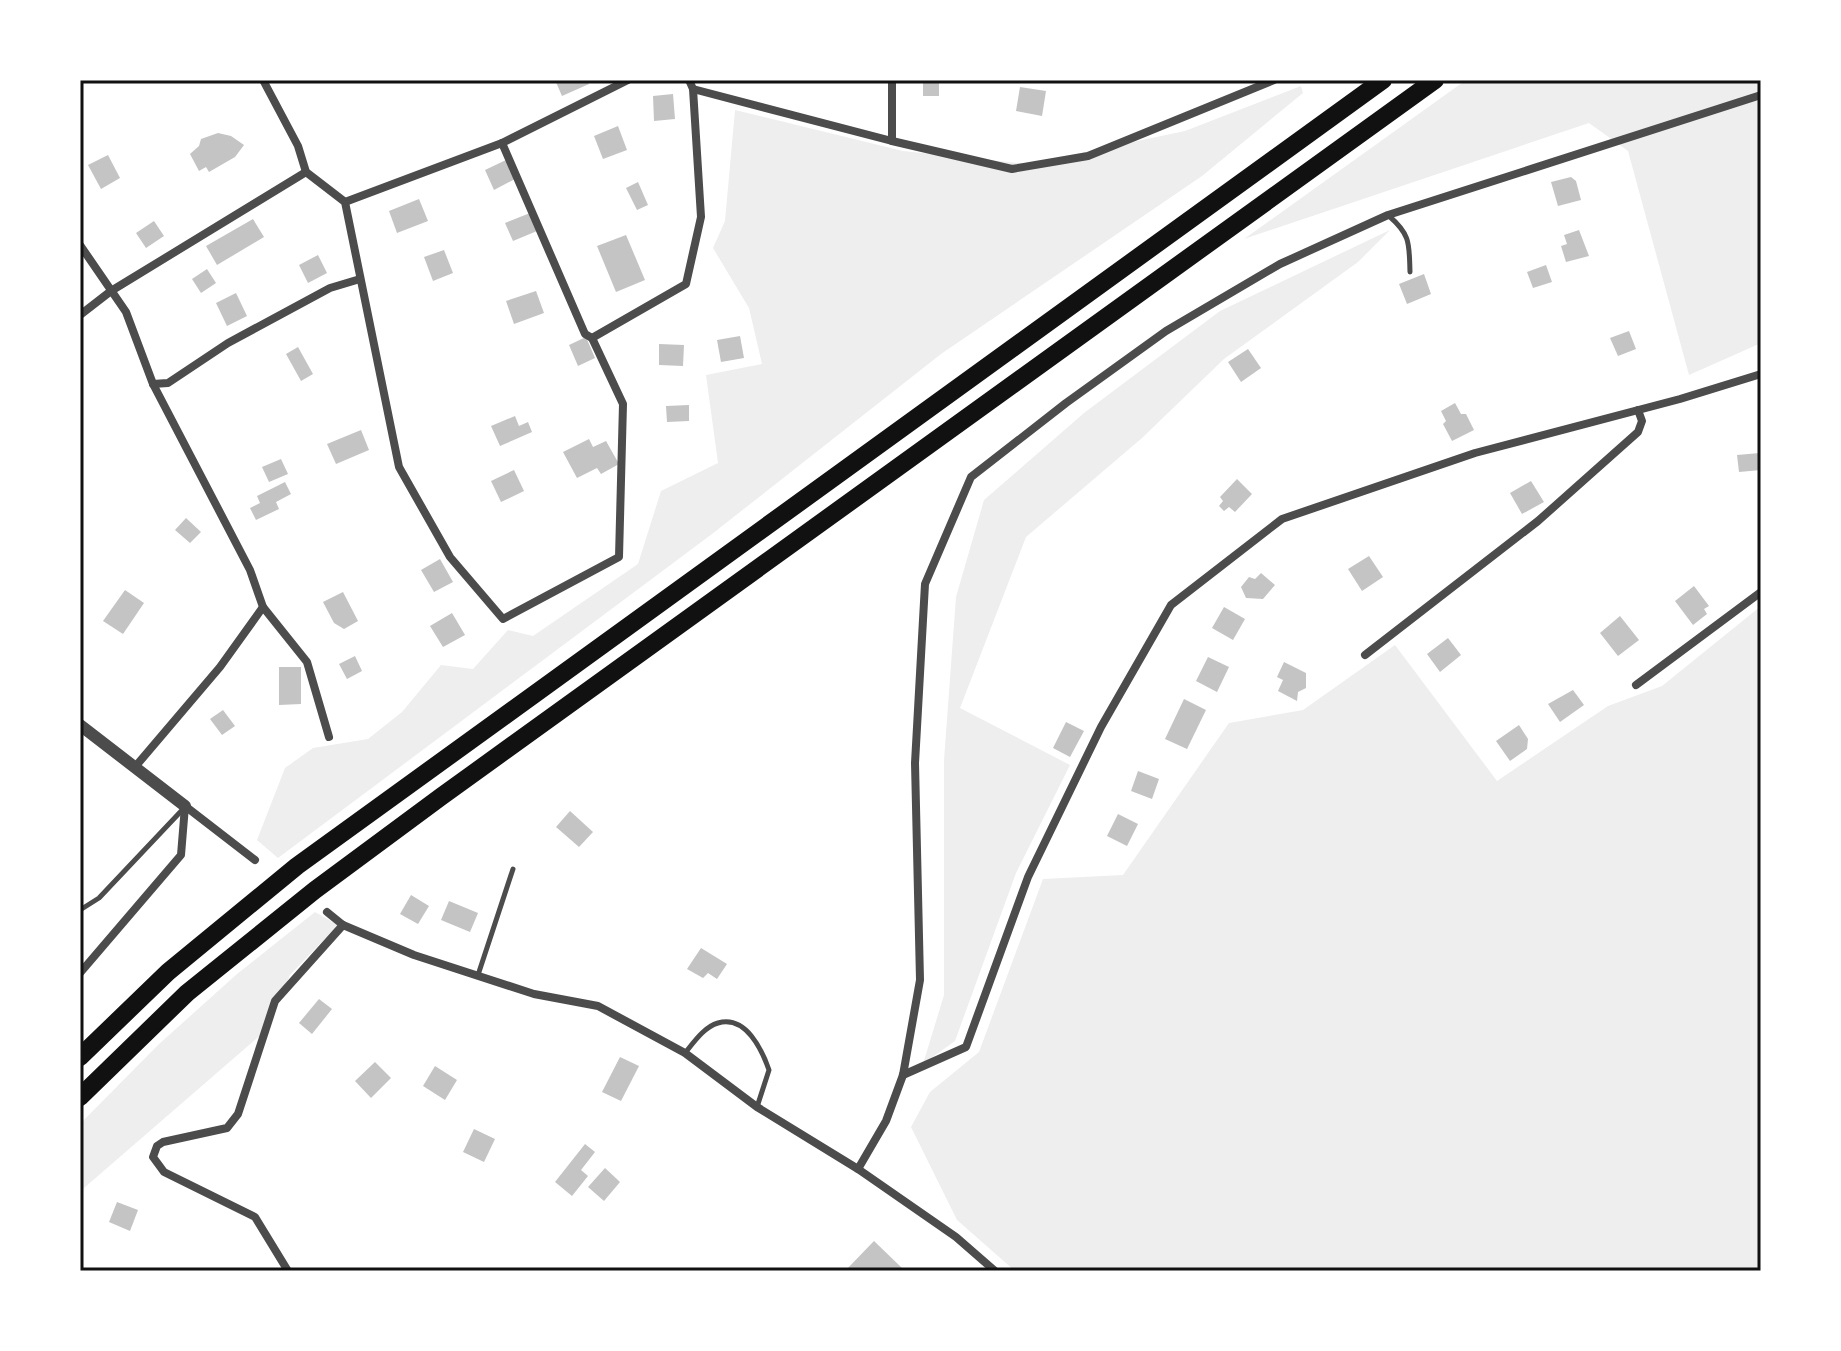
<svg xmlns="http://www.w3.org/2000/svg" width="1841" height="1351" font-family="Lato,sans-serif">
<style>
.green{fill:#eee}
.building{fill:#c4c4c4}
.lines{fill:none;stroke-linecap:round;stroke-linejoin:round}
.service{stroke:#4c4c4c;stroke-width:5}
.minor{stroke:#4c4c4c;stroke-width:8}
.tertiary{stroke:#4c4c4c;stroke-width:12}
.motorway{stroke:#111;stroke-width:18}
.neatline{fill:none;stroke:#111;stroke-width:3}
</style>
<rect width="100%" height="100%" fill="#fff"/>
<g class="green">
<path d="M1466 80H1761V343L1689 375 1628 151 1589 123 1244 239Z"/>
<path d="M1301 86 1303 93 1202 176 941 354 712 534 278 858 257 840 285 768 313 748 368 739 402 712 441 665 473 669 508 630 533 636 638 564 661 491 718 463 706 375 762 364 749 308 713 248 725 221 735 110 903 151 1028 164 1185 131Z"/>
<path d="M1390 230 1358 262 1224 359 1142 438 1026 537 960 708 1070 765 1016 873 955 1041 923 1064 944 995V760L956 597 984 500 1084 413 1220 311Z"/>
<path d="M1761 606V1271H1015L957 1220 911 1127 930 1092 979 1052 1043 879 1123 875 1229 723 1303 710 1395 645 1497 781 1608 706 1662 686Z"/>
<path d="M315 912 338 925 290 975 263 1033 84 1188 80 1199V1124L158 1045 237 974Z"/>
</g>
<g class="building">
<path d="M555 80H587L589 84 562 96Z"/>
<rect x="923" y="80" width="16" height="16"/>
<path d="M1020 87 1046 91 1042 116 1016 111Z"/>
<path d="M673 94 675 119 654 121 653 96Z"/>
<path d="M618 126 627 150 603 159 594 136Z"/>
<path d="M218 133 231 136 244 145 235 157 209 172 206 167 199 171 190 154 199 146 201 139Z"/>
<path d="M108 155 120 178 101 189 88 165Z"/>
<path d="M506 160 515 179 494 190 485 170Z"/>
<path d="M1571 177 1576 181 1581 200 1558 206 1551 182Z"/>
<path d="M638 182 648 205 637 210 626 188Z"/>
<path d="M419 199 428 221 397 233 389 211Z"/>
<path d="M530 213 537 231 513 241 505 223Z"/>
<path d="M253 219 264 237 217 265 206 246Z"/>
<path d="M154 221 164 236 146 248 136 233Z"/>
<path d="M1579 230 1589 256 1566 262 1561 246 1567 244 1564 235Z"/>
<path d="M626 235 645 280 616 292 597 246Z"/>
<path d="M444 250 453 273 433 281 424 257Z"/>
<path d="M318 255 327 273 308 283 299 265Z"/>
<path d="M1546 265 1552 282 1533 288 1527 272Z"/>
<path d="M207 269 216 283 201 293 192 279Z"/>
<path d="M1424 274 1431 294 1407 304 1399 284Z"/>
<path d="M536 291 544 313 514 324 506 301Z"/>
<path d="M236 293 247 316 227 326 216 303Z"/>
<path d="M1629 331 1636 349 1618 356 1610 338Z"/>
<path d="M740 336 744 358 721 362 717 340Z"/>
<path d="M586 337 595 358 578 366 569 345Z"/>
<path d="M659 344 684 345 683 366 659 365Z"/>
<path d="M298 347 313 374 301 381 286 354Z"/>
<path d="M1248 349 1261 368 1241 382 1228 362Z"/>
<path d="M1455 403 1461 414H1466L1474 430 1452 441 1443 424 1446 421 1441 411Z"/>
<path d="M689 405V421L667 422 666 406Z"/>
<path d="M515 416 519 426 528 422 532 432 500 446 491 426Z"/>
<path d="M361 430 369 450 336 464 327 444Z"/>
<path d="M589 439 593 447 606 441 619 464 601 474 597 468 577 478 563 452Z"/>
<path d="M1760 453 1761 470 1739 472 1737 455Z"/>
<path d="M281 459 288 474 269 482 262 467Z"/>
<path d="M514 470 524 491 501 502 491 481Z"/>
<path d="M1237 479 1252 494 1235 512 1229 507 1224 511 1219 506 1223 501 1220 497Z"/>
<path d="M1531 481 1544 502 1522 514 1510 493Z"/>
<path d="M285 482 291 494 276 502 279 509 256 520 250 508 260 503 257 496Z"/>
<path d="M186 518 201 532 190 543 175 530Z"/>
<path d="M1369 556 1383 577 1362 591 1348 569Z"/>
<path d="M440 559 453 582 434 592 421 570Z"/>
<path d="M1261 573 1275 585 1263 599 1246 598 1241 587 1249 577 1255 579Z"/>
<path d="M1694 586 1709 606 1704 609 1707 614 1693 625 1675 601Z"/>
<path d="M125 590 144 603 123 634 103 621Z"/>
<path d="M343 592 358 621 344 629 334 623 323 602Z"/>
<path d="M1224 607 1245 619 1233 640 1212 628Z"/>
<path d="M452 613 465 635 443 647 430 626Z"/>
<path d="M1620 616 1639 640 1618 656 1600 633Z"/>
<path d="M1448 638 1461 655 1440 672 1427 654Z"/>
<path d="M355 656 362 671 347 679 339 664Z"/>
<path d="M1208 657 1229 667 1217 692 1196 681Z"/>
<path d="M1284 662 1306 673V688L1298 692 1297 701 1278 691 1283 680 1277 677Z"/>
<path d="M279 667H301V704L279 705Z"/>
<path d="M1573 690 1584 705 1560 722 1548 704Z"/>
<path d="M1184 699 1206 710 1187 749 1165 739Z"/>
<path d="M223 710 235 726 222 735 210 719Z"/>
<path d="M1066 722 1084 731 1070 757 1053 748Z"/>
<path d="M1519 725 1528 739 1527 749 1510 761 1496 741Z"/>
<path d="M1138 771 1159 779 1152 799 1131 791Z"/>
<path d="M570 811 593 832 579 847 556 827Z"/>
<path d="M1118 814 1138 824 1127 846 1107 836Z"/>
<path d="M411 895 429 906 418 924 400 914Z"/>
<path d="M449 901 478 913 470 932 441 920Z"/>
<path d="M701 948 727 964 717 979 708 973 703 978 687 969Z"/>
<path d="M319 999 332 1009 312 1034 299 1023Z"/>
<path d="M620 1057 639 1066 621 1101 602 1092Z"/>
<path d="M375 1062 391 1078 371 1098 355 1081Z"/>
<path d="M435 1066 457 1080 445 1100 423 1086Z"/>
<path d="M474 1129 495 1139 484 1162 463 1152Z"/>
<path d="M585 1144 595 1152 581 1170 588 1176 572 1196 555 1182Z"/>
<path d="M605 1168 620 1182 604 1201 588 1187Z"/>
<path d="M117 1202 138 1210 130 1231 109 1222Z"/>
<path d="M874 1241 902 1268 899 1271H845Z"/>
</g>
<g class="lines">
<g class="service">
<path d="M1389 216C1411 235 1409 244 1410 272"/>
<path d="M80 910 99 898 185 807"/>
<path d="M478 975 513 869"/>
<path d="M685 1053C694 1042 704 1027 718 1023 746 1015 762 1050 769 1070L757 1107"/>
</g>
<g class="minor">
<path d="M263 80 298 146 306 172 345 202 399 467 450 557 503 619 619 557 623 404 592 338 686 284 701 217 693 89"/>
<path d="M689 80 693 89 892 141 1012 169 1088 156 1274 80"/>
<path d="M892 80V141"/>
<path d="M502 143 585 334 592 338"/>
<path d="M345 202 502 143 628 80"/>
<path d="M80 245 126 312 153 384 250 570 263 607 307 662 329 737"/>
<path d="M80 315 111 291 306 172"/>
<path d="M153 384 168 383 228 343 330 288 360 279"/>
<path d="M1365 655 1538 521 1638 432 1642 421 1638 410"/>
<path d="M1636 685 1761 592"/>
<path d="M135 767 220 667 263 607"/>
<path d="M185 806 255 860"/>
<path d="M327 912 343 925 414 955 534 994 598 1006 685 1053 757 1107 858 1169 956 1237 995 1271"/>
<path d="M80 973 181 855 185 806"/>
<path d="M903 1075 966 1047 1028 877 1101 727 1171 605 1282 519 1475 453 1680 399 1761 374"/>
<path d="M858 1169 886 1121 903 1075 920 980 915 763 925 584 971 477 1066 403 1166 331 1280 264 1388 215 1761 95"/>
<path d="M288 1271 255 1217 164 1172 153 1157 157 1146 163 1142 227 1128 238 1114 275 1001 343 925"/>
</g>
<path class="tertiary" d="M80 725 185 806"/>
<g class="motorway">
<path d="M80 1057 168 972 297 866 1383 80"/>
<path d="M80 1097 187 993 315 890 442 796 1435 80"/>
</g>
</g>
<rect width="1841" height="1351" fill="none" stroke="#ffffff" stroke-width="164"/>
<rect x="82" y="82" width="1677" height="1187" class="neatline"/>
</svg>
